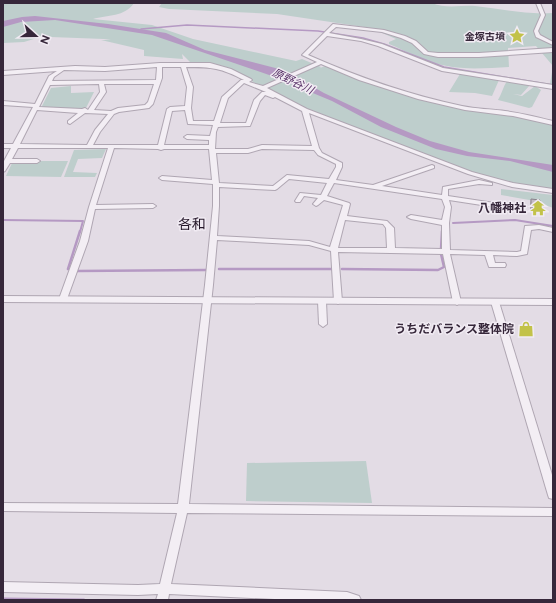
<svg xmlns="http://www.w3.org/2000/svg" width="556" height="603" font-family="Figtree,'Noto Sans JP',sans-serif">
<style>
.green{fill:#bececc}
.water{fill:#b599c3}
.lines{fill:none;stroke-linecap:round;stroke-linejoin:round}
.stream-far3{stroke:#b599c3;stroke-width:1.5}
.stream-far2{stroke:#b599c3;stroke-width:2}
.stream-far1{stroke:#b599c3;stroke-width:2.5}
.stream{stroke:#b599c3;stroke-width:3}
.minor-casing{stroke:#afa6b2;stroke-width:2}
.tertiary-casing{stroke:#afa6b2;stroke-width:2}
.minor{fill:#f3eef4;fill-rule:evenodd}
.tertiary{fill:#f3eef4;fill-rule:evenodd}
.wall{fill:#a9a0ab}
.building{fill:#c4bac7;stroke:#89828b}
.labels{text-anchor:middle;stroke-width:3;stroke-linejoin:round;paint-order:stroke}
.far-poi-label{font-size:10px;font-weight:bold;fill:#36273a;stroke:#f1ebf3;text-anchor:end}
.far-water-label{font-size:11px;font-style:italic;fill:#5a356a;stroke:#f1ebf3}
.poi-label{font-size:12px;font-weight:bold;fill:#36273a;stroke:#f1ebf3;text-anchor:end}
.quarter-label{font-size:14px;fill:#27192b;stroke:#f1ebf3}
</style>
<rect width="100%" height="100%" fill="#e3dce5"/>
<g class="green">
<path d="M3 3H134C125 17 107 15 93 19L152 25 193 39 296 61 302 59 321 67 320 68 325 66 375 85 440 102 500 112 553 124V190L497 181 461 170 305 110 224 66 190 62 182 54 183 59 144 56V50L101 40H111L104 39 24 36 37 38 24 42 3 43Z"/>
<path d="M162 3H432C446 9 461 5 475 6 501 9 527 15 553 13V84H550L553 66 536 46 508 48 509 67C488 68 467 70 447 66 427 63 408 52 389 44V42L396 39 371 28 277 14 169 9 159 7Z"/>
<path d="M460 74 499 80 492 96 475 93 449 92Z"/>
<path d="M507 81 530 85 521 95 513 94 522 96 535 86 541 90 532 107 529 108 498 100C502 93 503 87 507 81Z"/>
<path d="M71 86V93L94 92 86 108H41L51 88Z"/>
<path d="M106 149 102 158 78 159 73 172 97 173 95 177H64L74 150Z"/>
<path d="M13 161H68L61 177 6 176Z"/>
<path d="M501 189 553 195V208L535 201 501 195Z"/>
<path d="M366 461 372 503 246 501 247 463Z"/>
</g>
<path class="water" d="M35 16 108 24 166 33 205 50 283 70 324 93 396 127 430 141 469 152 553 165V172L510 161 467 156 436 149 381 127 332 101 272 76 152 35 55 20 21 22 3 27V21L22 17Z"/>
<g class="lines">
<path class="stream-far3" d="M141 29 187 25 318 31 363 38 384 44 444 67 553 85"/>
<g class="stream-far2">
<path d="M3 220 83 221 80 232"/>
<path d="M453 223 515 220 553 226"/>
<path d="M442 232V230"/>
</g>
<g class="stream-far1">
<path d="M441 249 442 231"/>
<path d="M68 269 80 231"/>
<path d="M219 269H332"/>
<path d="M342 269 438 270 444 267 441 254"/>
<path d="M77 271 206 270"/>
</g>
<path class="stream" d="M3 599 84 600"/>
<defs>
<g id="minor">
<path d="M536 3H540L545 15 538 31 540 35 553 42V45L536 37 534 31 541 15Z"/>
<path d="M333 24 384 30 405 36 416 41 428 52 438 53H479L553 48V52L479 57H438L424 54 412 43 401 38 382 32 336 27 329 33 361 39 382 44 443 68 553 85V89L442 71 378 46 361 41 327 36 308 55C358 77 409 95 462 106 476 109 491 109 505 111 521 113 537 117 553 121V125L513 116 465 110 418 99 359 80 321 64 267 88 307 109 472 172 513 183 553 189V193L512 187 468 174 309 113 319 148 322 153 342 163V167L336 180 373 185 432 165 434 166V168L382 186 442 195 443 187 479 180 492 183V185L479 184 448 189V196L501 204 504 206 501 208 449 200 451 207 449 223 450 250 517 252 521 251 525 226 539 225 553 228V232L539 229 531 230 527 254 517 256 493 255 495 263H505L506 265 505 267H489L485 255 450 254 461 302 457 305 453 302 443 254 338 252 342 301 338 304 334 301 331 251 309 245 217 240 213 285 189 504 553 508V516L187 513 171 584 347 592 359 596 361 600H295L169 594 168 600H156L158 594 138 595 3 592V582L138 585 160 584 177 513 3 511V503L178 504 205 285 213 206V184L162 180 159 178 162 176 212 180 209 149H164L161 150 158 149 114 148 96 205 153 204 156 206 153 208 95 209 88 241 67 299 63 302 60 301 59 299 80 241 89 207 108 148H18L12 159H37L40 161 37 163H10L5 171 3 172 4 161 11 148H3V144H13L33 107 3 105V101L35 104 49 76 57 71 3 75V71L75 66 105 67 160 63H210L231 69 251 79 252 80 249 82 263 86 317 62 302 55ZM157 67 156 80 52 81 54 77 64 70 105 71ZM162 67H181L187 87 185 106 170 107 167 109 158 145H93L100 132 114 114 119 112 149 108 153 104 162 78ZM186 67C212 67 221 68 244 80H241L222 97 214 121H193L191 108 193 87ZM244 83 266 92H262L254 100 246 123H220L228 98ZM99 84 100 92 88 110 85 108 82 109 39 107 50 85ZM104 84H154L148 102 145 105 118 108 111 111 94 110 106 92ZM265 95 273 98 275 97 302 111 312 146 262 145 248 149H215L216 132 218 127 250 126 260 101ZM37 110 78 113 68 121V123L70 124 85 113 108 114 95 130 87 145 20 144ZM185 110 188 124 213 125 210 136 187 135 184 137 187 139 209 140V145H164L172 111ZM262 149 314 150 318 155 336 164V167L329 179 287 175 273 186 219 183 216 153H248ZM289 179 327 183 321 195 300 193 295 201 296 202H300L304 196 318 198 313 204 316 206 318 205 324 200 343 205 330 247 309 241 217 236 219 206V187L275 190 277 189ZM334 183 442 199 445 207 442 220 411 215 407 217 411 219 442 225V249L395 248 394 228 387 221 347 216 350 204 349 203 327 196ZM345 220 383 224 386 228 387 248H338Z"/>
<path d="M322 298 326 301 327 324 323 327 319 324 318 301Z"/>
<path d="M495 299 499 302 553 478V499L549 498 548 495 491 302Z"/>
</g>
<path id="tertiary" d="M3 296 553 299V305L3 302Z"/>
</defs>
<use href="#minor" class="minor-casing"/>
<use href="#tertiary" class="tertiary-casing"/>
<use href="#minor" class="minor"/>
<use href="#tertiary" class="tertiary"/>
</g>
<path class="wall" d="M531 199 540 206 538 212 530 211V205Z"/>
<path class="building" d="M531 199 540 200V206L531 205Z"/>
<defs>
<symbol id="sight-bare" viewBox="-9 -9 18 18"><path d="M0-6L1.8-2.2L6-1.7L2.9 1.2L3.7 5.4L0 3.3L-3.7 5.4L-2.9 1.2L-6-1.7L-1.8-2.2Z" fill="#c2c249" stroke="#f1ebf3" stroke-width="2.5" paint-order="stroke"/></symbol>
<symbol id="temple-bare" viewBox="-9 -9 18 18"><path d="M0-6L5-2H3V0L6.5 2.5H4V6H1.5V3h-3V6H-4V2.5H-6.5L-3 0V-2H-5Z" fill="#c2c249" stroke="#f1ebf3" stroke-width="2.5" paint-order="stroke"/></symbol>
<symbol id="shop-bare" viewBox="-9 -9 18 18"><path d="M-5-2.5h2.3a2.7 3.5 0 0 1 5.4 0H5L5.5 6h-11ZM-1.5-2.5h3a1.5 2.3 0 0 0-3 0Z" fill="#c2c249" stroke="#f1ebf3" stroke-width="2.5" paint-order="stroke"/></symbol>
</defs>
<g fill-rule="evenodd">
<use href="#sight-bare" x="506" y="25" width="22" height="22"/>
<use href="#temple-bare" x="527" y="197" width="22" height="22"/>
<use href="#shop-bare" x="515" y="318" width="22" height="22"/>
</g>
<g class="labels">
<g class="far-poi-label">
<text x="505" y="40">金塚古墳</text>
</g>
<g class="far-water-label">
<text transform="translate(293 81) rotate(26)" y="4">原野谷川</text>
</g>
<g class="poi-label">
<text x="526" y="212">八幡神社</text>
<text x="514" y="333">うちだバランス整体院</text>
</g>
<g class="quarter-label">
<text x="192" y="229">各和</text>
</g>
</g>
<rect width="556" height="603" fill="none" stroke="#36273a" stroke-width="8"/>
<g transform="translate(36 36) rotate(111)" stroke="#f1ebf3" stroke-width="3" paint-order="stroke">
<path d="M0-3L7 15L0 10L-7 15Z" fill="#36273a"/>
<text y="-6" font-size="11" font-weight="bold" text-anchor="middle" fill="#36273a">N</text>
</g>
</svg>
